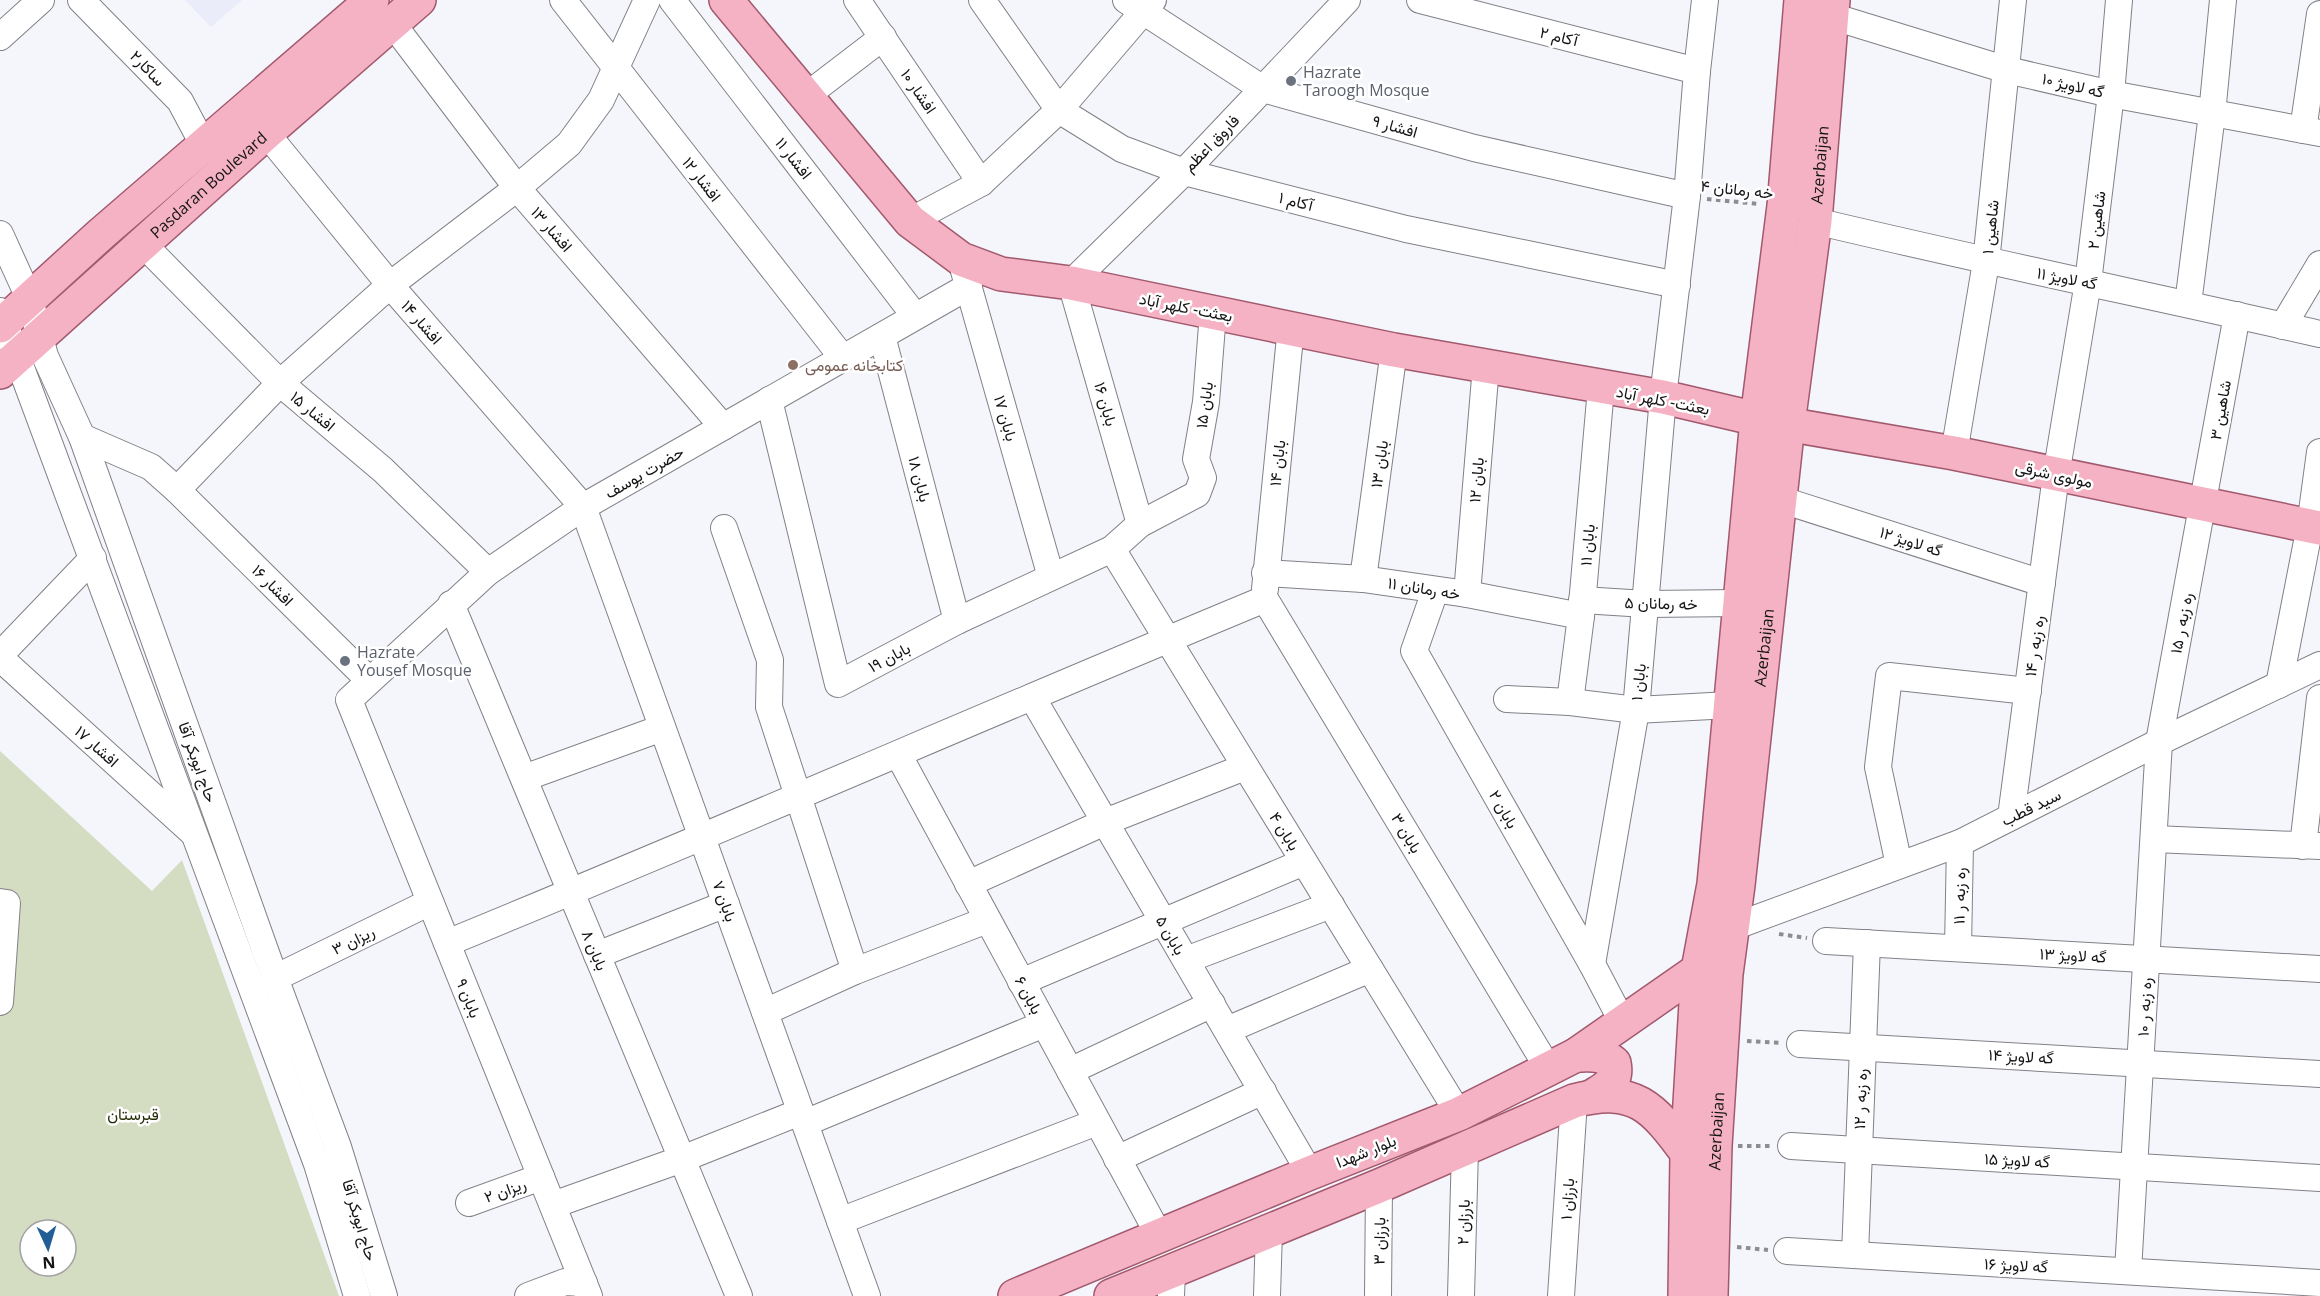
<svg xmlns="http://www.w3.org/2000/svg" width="2320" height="1296" font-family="'Open Sans',Vazirmatn,sans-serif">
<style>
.built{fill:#ebecfa}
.green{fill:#d4dcc2;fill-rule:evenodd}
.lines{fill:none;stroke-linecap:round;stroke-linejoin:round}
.minor-casing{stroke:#808187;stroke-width:28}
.major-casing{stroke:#a2596e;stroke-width:36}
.path{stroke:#8d8d91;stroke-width:4;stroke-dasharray:4.5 4.5;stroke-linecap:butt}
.minor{stroke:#fff;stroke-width:26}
.major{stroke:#f5b2c4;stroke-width:33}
.worship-dot{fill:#6b7280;stroke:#fff;stroke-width:2}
.education-dot{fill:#8d6e63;stroke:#fff;stroke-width:2}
.labels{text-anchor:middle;stroke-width:5;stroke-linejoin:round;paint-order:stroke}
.street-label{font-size:16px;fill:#141416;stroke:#fff}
.worship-label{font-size:16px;fill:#5b616d;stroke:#fff;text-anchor:start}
.education-label{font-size:16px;fill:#785e54;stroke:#fff;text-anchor:start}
.park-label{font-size:16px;fill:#252e08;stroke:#fff}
</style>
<rect width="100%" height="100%" fill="#f5f6fc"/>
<path class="built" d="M185 0H242L211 27Z"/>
<path class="green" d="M0 751 152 891 182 860 339 1296H0ZM30 1230H66V1266H30Z"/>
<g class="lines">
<defs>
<g id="minor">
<path d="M81 0 180 101 204 146"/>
<path d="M563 0 842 357"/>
<path d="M672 0 915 316"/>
<path d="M857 0 981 183"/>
<path d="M982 0 1059 110 1122 149 1184 172 1406 229 1677 285"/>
<path d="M1126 0 1263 89 1474 148 1687 196"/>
<path d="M1420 0 1697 71"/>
<path d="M1831 16 2007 70 2111 94 2320 133"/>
<path d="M392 23 517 188 723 427"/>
<path d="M0 37 41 0"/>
<path d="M806 96 883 37"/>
<path d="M2303 130 2320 14"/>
<path d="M266 133 390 285 583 507 867 1296"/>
<path d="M910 221 981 183 1059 110 1153 0"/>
<path d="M1815 221C1983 261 2152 296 2320 334"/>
<path d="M0 234 30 300 45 356 82 437 275 978 338 1147 384 1296"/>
<path d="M143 244 280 383 383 470 488 572"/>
<path d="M964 271 1051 577"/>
<path d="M2188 304 2212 114 2223 0"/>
<path d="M0 311 317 1164 357 1296"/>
<path d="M2283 326 2320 264"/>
<path d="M882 336 957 621"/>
<path d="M769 400 838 684 957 621 1112 549 1140 524 1197 494 1203 478 1196 459 1206 402 1213 313"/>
<path d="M82 437 151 467 177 490 280 383 390 285 517 188 569 144 601 100 647 0"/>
<path d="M1954 453 1986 262 2013 0"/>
<path d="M177 490 369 680"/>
<path d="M1779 499 2042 583"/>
<path d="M1140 524 1071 283 1184 172 1347 0"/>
<path d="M724 528 770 660 769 707 855 971"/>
<path d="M1112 549 1459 1114"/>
<path d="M1265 573 1363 579 1467 594 1581 616"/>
<path d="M1363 579 1394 350"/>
<path d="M1265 589 1291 327"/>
<path d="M1435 591 1414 651 1592 964 1623 1023"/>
<path d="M1467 594 1486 366"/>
<path d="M1265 599 1548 1068"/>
<path d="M1582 600 1646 604 1740 603"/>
<path d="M451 604 739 1296"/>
<path d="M0 655 93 558"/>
<path d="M0 658 191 831"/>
<path d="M2279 685 2310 526 2320 452"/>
<path d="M1032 697 1310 1173"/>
<path d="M1507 699 1570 702 1636 710 1730 705"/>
<path d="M1570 702 1581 616 1601 388"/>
<path d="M898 754 1160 1237"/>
<path d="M524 778 662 728"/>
<path d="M2011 817 2056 475 2088 282 2111 94 2119 0"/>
<path d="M2154 839 2320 846"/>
<path d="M2303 846 2320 698"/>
<path d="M1899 865 1878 767 1889 676 2028 691"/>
<path d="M968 884 1105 822 1245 767"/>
<path d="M0 902 7 903 0 1002"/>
<path d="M1733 927 1960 843 2159 742 2320 665"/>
<path d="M1826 941 2320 969"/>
<path d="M447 943C721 831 992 712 1265 599"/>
<path d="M1958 948 1960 843"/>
<path d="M597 955 726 904"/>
<path d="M1186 960 1331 905"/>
<path d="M1592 964 1636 710 1663 397 1687 196 1697 71 1705 0"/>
<path d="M275 978 430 902"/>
<path d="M1021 982 1304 862"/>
<path d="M765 1012 855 971 987 920"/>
<path d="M1227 1030 1370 969"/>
<path d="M1800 1044 2320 1074"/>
<path d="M1070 1071 1212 1004"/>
<path d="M805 1123 1044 1024"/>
<path d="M1791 1146 2320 1178"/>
<path d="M1117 1159 1263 1091"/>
<path d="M469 1203 541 1177"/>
<path d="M553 1205 682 1159 800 1112"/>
<path d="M840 1221 1097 1122"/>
<path d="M1787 1251 2320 1283"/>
<path d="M1855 1255 1867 943"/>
<path d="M2128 1271 2159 742 2237 315"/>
<path d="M528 1296 565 1282 584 1283"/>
<path d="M589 1296 349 700 488 572 583 507 969 286"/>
<path d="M1171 1296 1172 1272"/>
<path d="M1267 1296 1269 1230"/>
<path d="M1378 1296 1379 1186"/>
<path d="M1461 1296 1465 1149"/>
<path d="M1561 1296 1574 1101"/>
</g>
<g id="major">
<path d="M726 0 910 221 961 259 1001 274 1071 283 1394 350 1663 397 1757 419 1954 453 2320 528"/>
<path d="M0 326 101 234 372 0"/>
<path id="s1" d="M0 372 266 133 419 0"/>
<path d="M1576 1055C1590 1055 1603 1053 1614 1063 1618 1082 1607 1087 1593 1096"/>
<path d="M1015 1296 1310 1173 1459 1114 1576 1055 1698 970 1713 972"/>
<path d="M1111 1296 1379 1186 1574 1101C1635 1085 1653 1107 1687 1153"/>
<path d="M1685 1296 1687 1153 1698 970 1714 884 1757 419 1784 206 1801 0"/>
<path id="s2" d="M1711 1296 1715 1146 1726 974 1738 885 1788 424 1815 221 1833 0"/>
</g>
</defs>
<use href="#minor" class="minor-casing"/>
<use href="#major" class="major-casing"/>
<g class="path">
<path d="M1707 199 1759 204"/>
<path d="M1779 934 1807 938"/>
<path d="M1747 1041 1781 1043"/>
<path d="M1738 1146H1770"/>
<path d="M1737 1247 1768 1250"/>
</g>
<use href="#minor" class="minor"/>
<use href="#major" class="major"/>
</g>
<g class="worship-dot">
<circle cx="1291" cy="81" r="6"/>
<circle cx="345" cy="661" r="6"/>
</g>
<circle class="education-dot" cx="793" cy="365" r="6"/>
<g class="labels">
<g class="street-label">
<text transform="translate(1559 36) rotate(14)" y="6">آکام ۲</text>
<text transform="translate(148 68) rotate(46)" y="6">ساکار۲</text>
<text transform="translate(2073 85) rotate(13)" y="6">گه لاویژ ۱۰</text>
<text transform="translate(919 91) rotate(56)" y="6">افشار ۱۰</text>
<text transform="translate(1395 126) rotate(16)" y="6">افشار ۹</text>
<text transform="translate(1211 143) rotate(-46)" y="6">فاروق اعظم</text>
<text transform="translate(794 158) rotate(52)" y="6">افشار ۱۱</text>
<text dy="6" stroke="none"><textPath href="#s2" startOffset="1137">Azerbaijan</textPath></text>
<text transform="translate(702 179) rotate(52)" y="6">افشار ۱۲</text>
<text dy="6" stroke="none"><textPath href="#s1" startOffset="280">Pasdaran Boulevard</textPath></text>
<text transform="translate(1737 189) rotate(6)" y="6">خه رمانان ۴</text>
<text transform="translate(1296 201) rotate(14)" y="6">آکام ۱</text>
<text transform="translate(2096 220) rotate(-83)" y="6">شاهین ۲</text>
<text transform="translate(1990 227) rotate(-84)" y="6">شاهین ۱</text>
<text transform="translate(552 229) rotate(49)" y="6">افشار ۱۳</text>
<text transform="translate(2067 278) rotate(11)" y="6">گه لاویژ ۱۱</text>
<text transform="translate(1186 307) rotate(11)" y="6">بعثت- کلهر آباد</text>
<text transform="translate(422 322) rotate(49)" y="6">افشار ۱۴</text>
<text transform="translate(1663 400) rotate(11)" y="6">بعثت- کلهر آباد</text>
<text transform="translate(1106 404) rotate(74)" y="6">بابان ۱۶</text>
<text transform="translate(1204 405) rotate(-82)" y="6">بابان ۱۵</text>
<text transform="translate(2220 410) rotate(-80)" y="6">شاهین ۳</text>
<text transform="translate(313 411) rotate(40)" y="6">افشار ۱۵</text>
<text transform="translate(1006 418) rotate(74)" y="6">بابان ۱۷</text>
<text transform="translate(1277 463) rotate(-84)" y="6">بابان ۱۴</text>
<text transform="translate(1379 464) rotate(-82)" y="6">بابان ۱۳</text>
<text transform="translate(644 472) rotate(-30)" y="6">حضرت یوسف</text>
<text transform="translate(2054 474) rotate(12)" y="6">مولوی شرقی</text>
<text transform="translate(920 479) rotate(75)" y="6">بابان ۱۸</text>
<text transform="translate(1476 480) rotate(-85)" y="6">بابان ۱۲</text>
<text transform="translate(1911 541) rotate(18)" y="6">گه لاویژ ۱۲</text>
<text transform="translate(1587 545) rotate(-85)" y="6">بابان ۱۱</text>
<text transform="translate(273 585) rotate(45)" y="6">افشار ۱۶</text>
<text transform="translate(1424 588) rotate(9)" y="6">خه رمانان ۱۱</text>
<text transform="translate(1661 603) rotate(1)" y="6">خه رمانان ۵</text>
<text transform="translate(2181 623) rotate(-79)" y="6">ره زبه ر ۱۵</text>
<text transform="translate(2034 646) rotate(-82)" y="6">ره زبه ر ۱۴</text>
<text dy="6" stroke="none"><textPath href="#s2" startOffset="651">Azerbaijan</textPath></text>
<text transform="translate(889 657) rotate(-28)" y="6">بابان ۱۹</text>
<text transform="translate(1638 682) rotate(-84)" y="6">بابان ۱</text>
<text transform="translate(97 746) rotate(42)" y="6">افشار ۱۷</text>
<text transform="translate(198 762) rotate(70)" y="6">حاج ابوبکر آقا</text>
<text transform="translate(2031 807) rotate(-26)" y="6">سید قطب</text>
<text transform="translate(1504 809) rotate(60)" y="6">بابان ۲</text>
<text transform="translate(1285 831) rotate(58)" y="6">بابان ۴</text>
<text transform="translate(1407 833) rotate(59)" y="6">بابان ۳</text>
<text transform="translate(1959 896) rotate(-89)" y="6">ره زبه ر ۱۱</text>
<text transform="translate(725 901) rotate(70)" y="6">بابان ۷</text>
<text transform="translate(1171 935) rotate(60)" y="6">بابان ۵</text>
<text transform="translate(353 940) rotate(-26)" y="6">۳ ریزان</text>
<text transform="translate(595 950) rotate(67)" y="6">بابان ۸</text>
<text transform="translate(2073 955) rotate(3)" y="6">گه لاویژ ۱۳</text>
<text transform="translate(1029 995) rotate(62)" y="6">بابان ۶</text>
<text transform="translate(469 998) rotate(68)" y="6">بابان ۹</text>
<text transform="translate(2144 1007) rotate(-87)" y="6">ره زبه ر ۱۰</text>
<text transform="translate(2021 1056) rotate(3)" y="6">گه لاویژ ۱۴</text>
<text transform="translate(1860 1099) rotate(-88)" y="6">ره زبه ر ۱۲</text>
<text dy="6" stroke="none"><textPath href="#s2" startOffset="165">Azerbaijan</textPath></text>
<text transform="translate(1366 1151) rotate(-22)" y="6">بلوار شهدا</text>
<text transform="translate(2017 1160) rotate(3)" y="6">گه لاویژ ۱۵</text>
<text transform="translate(505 1190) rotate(-20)" y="6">ریزان ۲</text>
<text transform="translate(1567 1199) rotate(-86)" y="6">بارزان ۱</text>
<text transform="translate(360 1220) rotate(73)" y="6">حاج ابوبکر آقا</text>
<text transform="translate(1463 1222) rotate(-88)" y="6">بارزان ۲</text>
<text transform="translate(1379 1241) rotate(-89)" y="6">بارزان ۳</text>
<text transform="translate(2016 1265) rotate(3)" y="6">۱۶ گه لاویژ</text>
</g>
<g class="worship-label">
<text x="1303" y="78">Hazrate<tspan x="1303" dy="18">Taroogh Mosque</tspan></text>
<text x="357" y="658">Hazrate<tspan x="357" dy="18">Yousef Mosque</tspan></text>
</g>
<g class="education-label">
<text x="805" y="371">کتابخانه عمومی</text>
</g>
<g class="park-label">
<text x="133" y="1120">قبرستان</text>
</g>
</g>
<g transform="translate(48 1248) rotate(176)"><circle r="28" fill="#ffffff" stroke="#a1a1a2" stroke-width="1.5"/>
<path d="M0-4.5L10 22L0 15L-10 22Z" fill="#205e95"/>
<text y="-9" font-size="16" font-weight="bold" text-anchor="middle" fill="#141416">N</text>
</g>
</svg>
